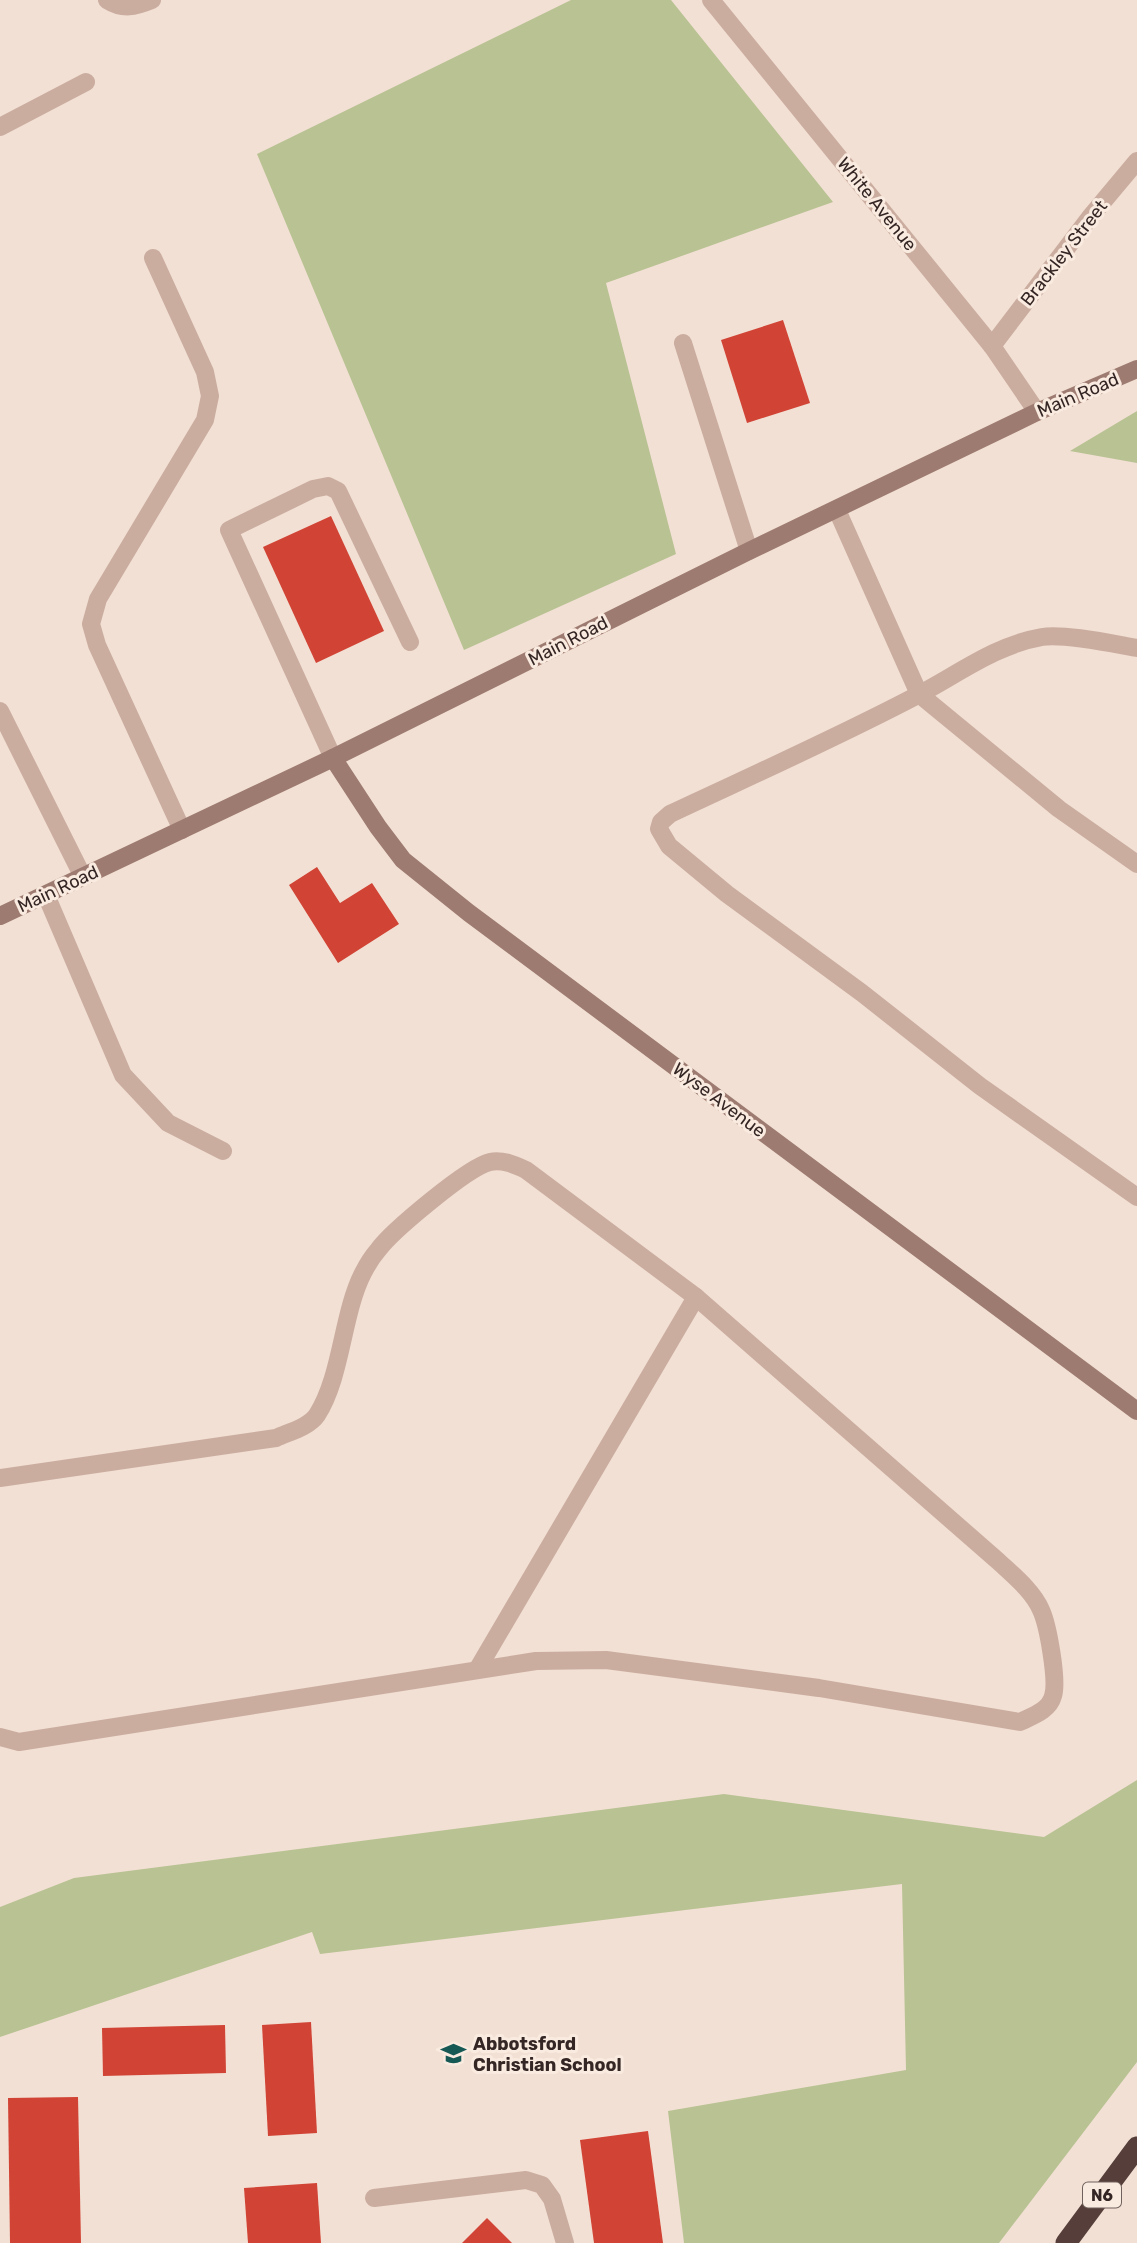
<svg xmlns="http://www.w3.org/2000/svg" width="1137" height="2243" font-family="Rubik,sans-serif">
<style>
.green{fill:#b9c293}
.building{fill:#d14334}
.lines{fill:none;stroke-linecap:round;stroke-linejoin:round}
.lane{stroke:#cbada0;stroke-width:18}
.street{stroke:#cbada0;stroke-width:18}
.secondary{stroke:#9e7b71;stroke-width:18}
.highway{stroke:#563e3a;stroke-width:21}
.labels{text-anchor:middle;stroke-width:6;stroke-linejoin:round;paint-order:stroke}
.shield{fill:#faebe0;stroke:#6f615c;stroke-width:2}
.shield-label{font-size:16px;font-weight:bold;fill:#342624}
.street-label{font-size:18px;fill:#342624;stroke:#faebe0}
.poi-label{font-size:18px;font-weight:bold;fill:#342624;stroke:#faebe0;text-anchor:start}
</style>
<rect width="100%" height="100%" fill="#f2e0d4"/>
<g class="green">
<path d="M571 0H671L833 202 606 283 676 554 464 650 257 154Z"/>
<path d="M1137 410V463L1070 451 1137 411Z"/>
<path d="M1137 1780V2062L999 2243H684L668 2111 906 2070 902 1884 320 1954 312 1932 0 2037V1907L74 1878 724 1794 1044 1837Z"/>
</g>
<g class="building">
<path d="M783 320 810 403 747 423 721 340Z"/>
<path d="M331 516 384 631 316 663 263 547Z"/>
<path d="M317 867 340 903 372 883 399 924 338 963 289 885Z"/>
<path d="M311 2022 317 2133 268 2136 262 2025Z"/>
<path d="M225 2025 226 2073 103 2076 102 2028Z"/>
<path d="M78 2097 81 2243H10L8 2098Z"/>
<path d="M648 2131 663 2243H594L580 2140Z"/>
<path d="M317 2183 321 2243H248L244 2188Z"/>
<path d="M487 2218 512 2243H462Z"/>
</g>
<g class="lines">
<g class="lane">
<path d="M0 127 86 82"/>
<path d="M153 258 205 372 210 396 205 420 98 599 91 624 97 645 182 830"/>
<path d="M683 343 749 551"/>
<path d="M837 510 919 694 1059 809 1137 864"/>
<path d="M1137 648C1114 644 1063 633 1042 637 995 645 957 675 916 696 836 738 753 775 670 814L661 822 659 829 669 846 727 894 862 993 980 1086 1137 1197"/>
<path d="M0 711 83 877"/>
<path d="M333 758 229 530 313 489 328 486 338 491 410 642"/>
<path d="M46 895 123 1075 168 1123 223 1151"/>
<path d="M0 1478 276 1438C289 1432 309 1427 317 1415 342 1376 342 1314 363 1273 367 1265 372 1257 378 1250 392 1231 468 1167 490 1162 502 1159 515 1165 526 1170L696 1297 998 1561C1013 1575 1033 1591 1041 1610 1048 1625 1058 1681 1053 1696 1049 1711 1032 1716 1020 1722L819 1688 606 1660 536 1661 19 1742 0 1737"/>
<path d="M477 1670 696 1297"/>
<path d="M374 2198 526 2180 542 2185 552 2199 565 2243"/>
</g>
<g class="street">
<path d="M107 0C123 10 135 7 152 0"/>
<path d="M711 0 992 346 1037 412"/>
<path d="M992 346 1091 216 1137 161"/>
</g>
<g class="secondary">
<path d="M333 758 378 827 403 860 469 913 1137 1411"/>
<path d="M0 916 333 758 749 551 1037 412 1137 369"/>
</g>
<path class="highway" d="M1066 2243 1137 2147"/>
</g>
<defs>
<symbol id="school-bare" viewBox="-9 -9 18 18"><path d="M0-5L7-2L0 1L-7-2ZM-4 1L0 2.5L4 1V4Q0 6-4 4Z" fill="#165853" stroke="#faebe0" stroke-width="2.5" paint-order="stroke"/></symbol>
</defs>
<g fill-rule="evenodd">
<use href="#school-bare" x="436" y="2036" width="35" height="35"/>
</g>
<g class="labels">
<rect class="shield" x="1083" y="2182.5" width="38" height="25" rx="5"/>
<g class="shield-label">
<text x="1102" y="2201">N6</text>
</g>
<g class="street-label">
<text transform="translate(877 204) rotate(51)" y="6">White Avenue</text>
<text transform="translate(1064 253) rotate(-52)" y="6">Brackley Street</text>
<text transform="translate(1078 395) rotate(-23)" y="6">Main Road</text>
<text transform="translate(568 641) rotate(-27)" y="6">Main Road</text>
<text transform="translate(58 889) rotate(-25)" y="6">Main Road</text>
<text transform="translate(719 1100) rotate(37)" y="6">Wyse Avenue</text>
</g>
<g class="poi-label">
<text x="473" y="2050">Abbotsford<tspan x="473" dy="21">Christian School</tspan></text>
</g>
</g>
</svg>
